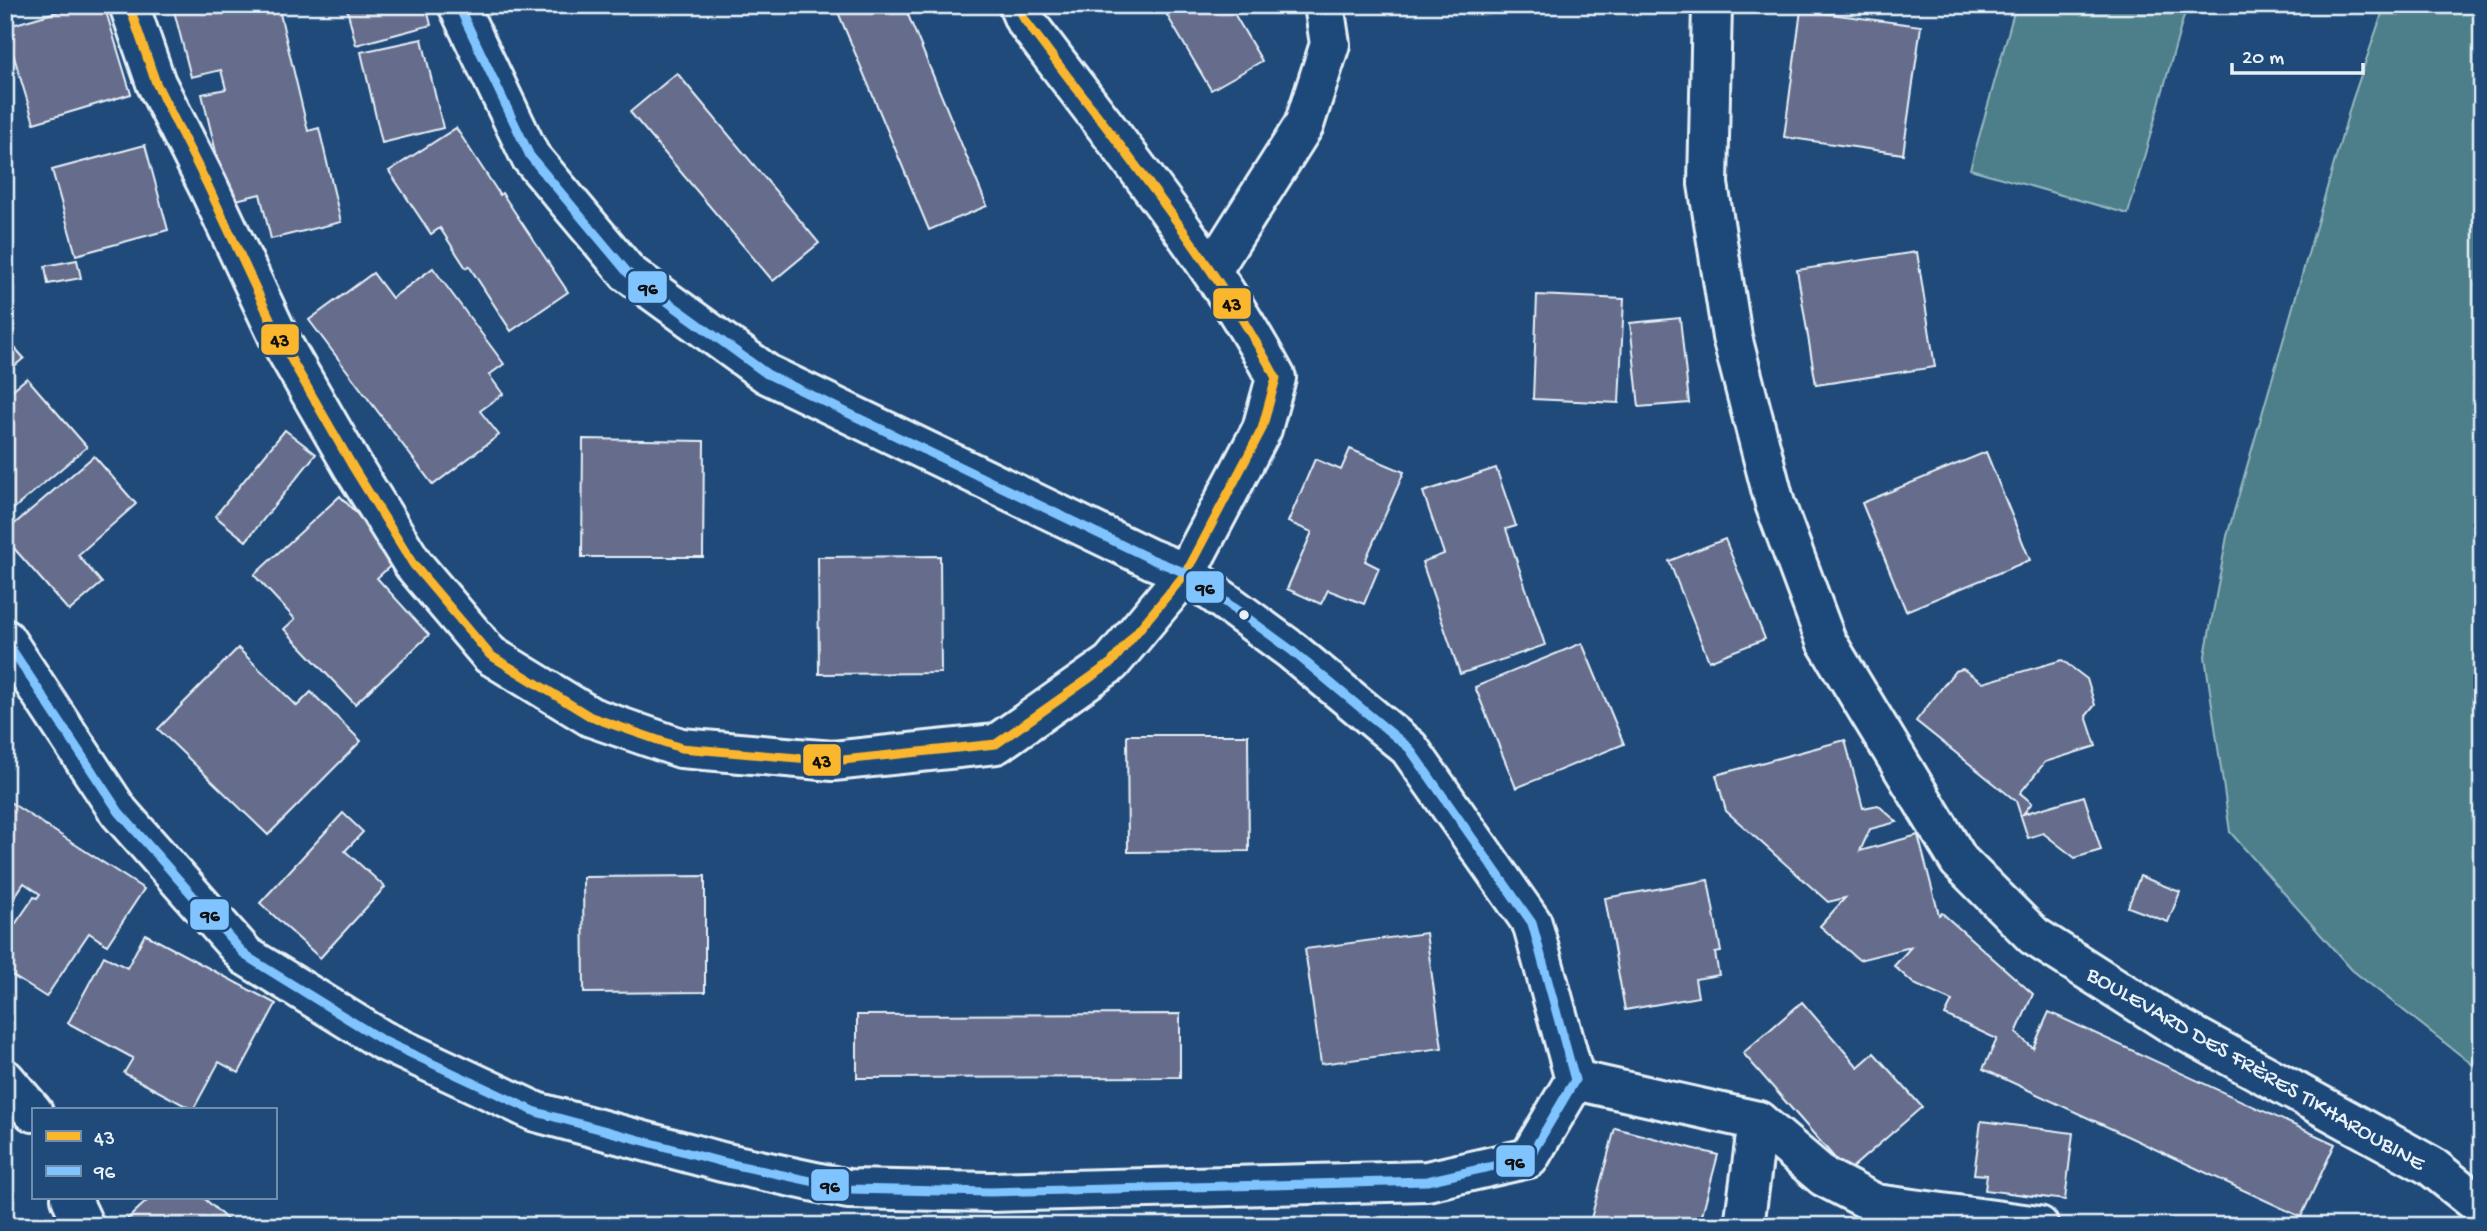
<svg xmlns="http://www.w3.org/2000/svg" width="2487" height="1231" font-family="'Gochi Hand',sans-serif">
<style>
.green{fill:#4d7f8a;stroke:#9ab8c1;stroke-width:2}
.building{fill:#666d8c;stroke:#e8f1f8;stroke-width:2}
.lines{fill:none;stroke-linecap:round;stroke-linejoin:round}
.minor-casing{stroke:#e8f1f8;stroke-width:44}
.minor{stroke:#1f4a7a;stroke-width:38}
.bus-1-casing{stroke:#1f4a7a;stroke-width:14}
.bus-2-casing{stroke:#1f4a7a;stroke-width:14}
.bus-1{stroke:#fab62d;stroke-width:9}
.bus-2{stroke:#80c4ff;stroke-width:9}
.bus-dot{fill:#e8f1f8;stroke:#1f4a7a;stroke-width:2.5}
.labels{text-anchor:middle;stroke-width:5;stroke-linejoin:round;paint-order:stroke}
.street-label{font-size:23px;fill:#e8f1f8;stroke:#1f4a7a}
.line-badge{stroke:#1f4a7a;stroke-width:2.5}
.pale-badge-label{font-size:19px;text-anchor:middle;font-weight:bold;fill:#111}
</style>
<rect width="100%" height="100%" fill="#1f4a7a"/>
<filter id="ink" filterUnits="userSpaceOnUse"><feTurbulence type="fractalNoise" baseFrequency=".0143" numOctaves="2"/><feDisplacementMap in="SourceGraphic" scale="14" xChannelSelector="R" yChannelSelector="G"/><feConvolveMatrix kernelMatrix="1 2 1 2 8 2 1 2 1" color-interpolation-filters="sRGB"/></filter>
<g filter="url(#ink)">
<g class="green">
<path d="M2016 5H2187L2128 214 1970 169Z"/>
<path d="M2385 5H2482V1072L2352 970 2230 832 2205 656 2227 536 2352 101Z"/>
</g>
<g class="building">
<path d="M58 5H104L131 94 34 123 5 27 60 11Z"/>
<path d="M179 5H278L308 131 319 128 341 222 271 239 260 194 228 202 202 94 226 89 221 70 191 77 173 7Z"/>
<path d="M346 5H426L431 25 356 45Z"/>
<path d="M835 5H904L987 206 929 230Z"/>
<path d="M1161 5H1229L1262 61 1211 90Z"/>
<path d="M1801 10 1921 26 1903 154 1784 137Z"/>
<path d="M422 39 443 128 382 143 361 52Z"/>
<path d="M677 73 819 243 773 281 630 112Z"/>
<path d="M456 128 500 195 502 193 568 292 511 331 469 266 466 268 440 228 431 234 389 171Z"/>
<path d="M145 145 168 230 76 255 52 170Z"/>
<path d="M1917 252 1935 367 1816 385 1797 270Z"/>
<path d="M77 260 81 278 48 284 45 266Z"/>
<path d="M433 268 504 364 489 375 503 394 480 411 499 435 433 485 309 320 373 273 392 298Z"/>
<path d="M1537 295 1624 299 1619 403 1533 399Z"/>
<path d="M1680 318 1689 403 1639 407 1630 323Z"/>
<path d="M5 337 24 358 5 374Z"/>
<path d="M27 378 87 447 5 516V396Z"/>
<path d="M285 430 316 454 246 541 215 516Z"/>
<path d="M583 439 704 441 703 557H582Z"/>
<path d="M1350 449 1404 472 1365 561 1379 568 1364 604 1328 590 1321 604 1287 589 1312 532 1288 522 1315 459 1341 470Z"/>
<path d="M1986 452 2030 560 1906 611 1862 503Z"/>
<path d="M94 456 136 504 78 555 102 583 69 611 5 538V532Z"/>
<path d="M1496 468 1516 526 1506 529 1545 645 1460 674 1422 562 1444 554 1423 492Z"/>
<path d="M340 496 399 558 377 578 429 635 355 704 284 629 295 619 254 575Z"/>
<path d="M1725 539 1765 639 1709 661 1669 561Z"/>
<path d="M940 556 941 673 819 674 818 557Z"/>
<path d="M1582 643 1624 744 1516 788 1475 687Z"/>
<path d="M238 648 297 706 311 692 361 741 268 835 158 729Z"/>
<path d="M2062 660 2087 679 2095 705 2086 716 2096 746 2045 762 2020 793 2032 803 2023 814 2084 796 2101 850 2075 858 2043 833 2028 838 2016 801 1916 721 1955 671 1963 669 1983 683Z"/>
<path d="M1127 735H1248L1249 851 1128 852Z"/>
<path d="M1845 740 1863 808 1878 805 1897 822 1870 829 1860 851 1918 835 1939 915 1942 913 2033 994 2016 1033 2033 1048 2049 1012 2335 1144 2301 1217 1983 1069 1997 1039 1945 1015 1952 1001 1914 984 1894 966 1911 947 1859 960 1820 926 1845 898 1828 902 1726 811 1716 775Z"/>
<path d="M5 799 144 889 107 945 89 933 46 997 5 971V939L34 897 37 898 40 894 24 883 5 911Z"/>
<path d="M343 813 363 832 345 851 385 887 320 958 260 903Z"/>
<path d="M705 876V992L584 993 583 877Z"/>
<path d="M2140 876 2180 892 2168 922 2128 907Z"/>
<path d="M1708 880 1721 952 1715 953 1719 975 1695 979 1698 997 1625 1010 1605 898Z"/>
<path d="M1426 933 1442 1048 1321 1064 1305 949Z"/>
<path d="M145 934 276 1004 239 1073 219 1062 193 1110 124 1073 133 1058 68 1023 104 956 127 968Z"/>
<path d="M1802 1002 1858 1067 1874 1053 1922 1107 1847 1172 1743 1053Z"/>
<path d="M1180 1014V1077L857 1078V1015Z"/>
<path d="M1981 1121 2073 1133 2065 1200 1985 1190 1987 1175 1974 1174Z"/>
<path d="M1615 1128 1718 1155 1699 1226H1589Z"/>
<path d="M150 1198H204L234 1226H124L122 1224Z"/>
</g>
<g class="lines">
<defs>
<g id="minor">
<path d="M129 5 156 83 208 186 279 338 353 467 413 564 490 655 591 717 681 748 833 761 996 744 1111 663 1186 573 1262 429 1276 378C1207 249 1111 136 1024 19L1018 5"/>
<path d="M1712 5 1708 184 1732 337 1775 504 1826 641 1959 861 2034 936 2172 1024 2431 1166 2482 1207"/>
<path d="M1212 270 1304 125 1330 44 1324 5"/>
<path d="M5 639 119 812 246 956 382 1040 536 1112 722 1162 848 1189 991 1192 1427 1181 1529 1158 1575 1080 1532 923 1409 748 1291 650 1186 573 1151 559 767 374 628 273 530 156 458 5"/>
<path d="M5 1079 33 1112"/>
<path d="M1575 1080 1758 1121 1744 1226"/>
<path d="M1758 1121 1824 1177 1876 1204 2039 1226"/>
<path d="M71 1198 84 1226"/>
</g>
</defs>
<use href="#minor" class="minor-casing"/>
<use href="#minor" class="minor"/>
<defs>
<path id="bus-1" d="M129 5 156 83 208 186 279 338 353 467 413 564 490 655 591 717 681 748 833 761 996 744 1111 663 1186 573 1262 429 1276 378C1207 249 1111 136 1024 19L1018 5"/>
<path id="bus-2" d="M5 639 119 812 246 956 382 1040 536 1112 722 1162 848 1189 991 1192 1427 1181 1529 1158 1575 1080 1532 923 1409 748 1291 650 1186 573 1151 559 767 374 628 273 530 156 458 5"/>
</defs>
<use href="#bus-1" class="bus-1-casing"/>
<use href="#bus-2" class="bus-2-casing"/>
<use href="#bus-1" class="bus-1"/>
<use href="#bus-2" class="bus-2"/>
</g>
</g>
<circle class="bus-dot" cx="1244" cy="615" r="6"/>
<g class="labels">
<g class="street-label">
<text transform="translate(2257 1067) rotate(30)" y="8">BOULEVARD DES FRÈRES TIKHAROUBINE</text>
</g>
</g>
<g class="line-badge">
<rect x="627" y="270" width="41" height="34" rx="7" fill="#80c4ff"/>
<rect x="1212" y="287" width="40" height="33" rx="7" fill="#fab62d"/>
<rect x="260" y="323" width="40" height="33" rx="7" fill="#fab62d"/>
<rect x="1185" y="570" width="40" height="34" rx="7" fill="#80c4ff"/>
<rect x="802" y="743" width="40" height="34" rx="7" fill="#fab62d"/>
<rect x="189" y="898" width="41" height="33" rx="7" fill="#80c4ff"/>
<rect x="1495" y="1144" width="41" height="34" rx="7" fill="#80c4ff"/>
<rect x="810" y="1168" width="40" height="34" rx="7" fill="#80c4ff"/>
</g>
<g class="pale-badge-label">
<text x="648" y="294">96</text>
<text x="1232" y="310">43</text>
<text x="280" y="346">43</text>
<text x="1205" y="594">96</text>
<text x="822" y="767">43</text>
<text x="210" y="921">96</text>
<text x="1515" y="1168">96</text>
<text x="830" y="1192">96</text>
</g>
<rect width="2487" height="1231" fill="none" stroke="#1f4a7a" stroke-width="28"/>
<rect x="14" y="14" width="2459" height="1203" fill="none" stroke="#e8f1f8" stroke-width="2.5" filter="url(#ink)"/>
<rect x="32" y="1108" width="245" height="91" fill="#1f4a7a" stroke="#6f8dac" stroke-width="2"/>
<rect x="46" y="1131" width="35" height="10" fill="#fab62d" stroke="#6f8dac" stroke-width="2"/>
<text x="94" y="1144" font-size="21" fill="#e8f1f8">43</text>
<rect x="46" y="1166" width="35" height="10" fill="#80c4ff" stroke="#6f8dac" stroke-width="2"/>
<text x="94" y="1178" font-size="21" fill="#e8f1f8">96</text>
<path d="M2232 63v10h131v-10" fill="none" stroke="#e8f1f8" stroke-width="3.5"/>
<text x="2242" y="63" font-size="21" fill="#e8f1f8" stroke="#1f4a7a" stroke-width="5" paint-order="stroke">20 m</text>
</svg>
